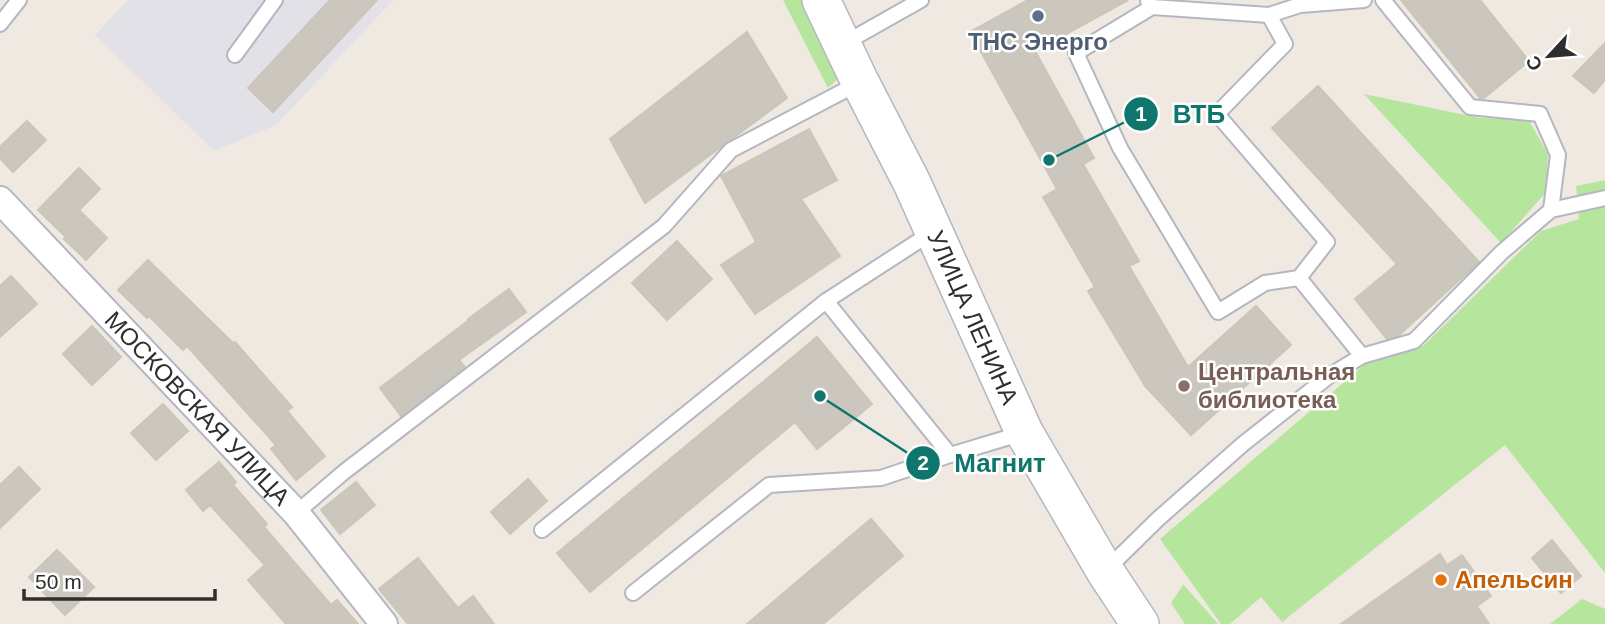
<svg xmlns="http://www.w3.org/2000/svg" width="1605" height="624" font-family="Helvetica,sans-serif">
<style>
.industrial{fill:#e3e1e8}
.green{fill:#b6e59e}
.building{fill:#cbc7bf;stroke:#cbc5ba;stroke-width:2}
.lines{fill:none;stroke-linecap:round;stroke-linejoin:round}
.service-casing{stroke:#b4b7c1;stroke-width:18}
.minor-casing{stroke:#b4b7c1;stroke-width:30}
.secondary-casing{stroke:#b4b7c1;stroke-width:40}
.service{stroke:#fff;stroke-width:14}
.minor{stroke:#fff;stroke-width:26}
.secondary{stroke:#fff;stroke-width:37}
.service-dot{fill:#5c6f8a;stroke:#fff;stroke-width:2.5}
.education-dot{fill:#8d6e63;stroke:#fff;stroke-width:2.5}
.food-dot{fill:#e8710a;stroke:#fff;stroke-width:2.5}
.labels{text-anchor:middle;stroke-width:5;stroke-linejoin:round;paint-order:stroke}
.service-label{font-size:24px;font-weight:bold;fill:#4e5e75;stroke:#fff}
.street-label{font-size:24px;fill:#2e2e2e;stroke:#fff}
.education-label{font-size:24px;font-weight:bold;fill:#785e54;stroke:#fff;text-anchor:start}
.food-label{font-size:24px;font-weight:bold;fill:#c56008;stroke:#fff;text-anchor:start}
.leader{fill:none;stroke:#0f766e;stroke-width:2.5}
.callout-dot{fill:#0f766e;stroke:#fff;stroke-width:2.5}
.mark-label{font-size:21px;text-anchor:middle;font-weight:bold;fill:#fff}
.callout-label{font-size:26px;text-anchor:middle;font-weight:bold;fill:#0f766e;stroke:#fff;stroke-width:5;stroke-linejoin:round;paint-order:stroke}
</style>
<rect width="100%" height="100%" fill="#efe9e1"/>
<path class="industrial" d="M128 0H393L276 125 214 151 95 35Z"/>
<g class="green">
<path d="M783 0H809L845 72 828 88Z"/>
<path d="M1364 94 1480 118 1528 119 1548 154 1546 192 1501 243Z"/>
<path d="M1605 180V573L1505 445 1282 622 1261 597 1230 624H1221L1160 539 1390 343 1423 346 1541 231 1579 219 1576 186Z"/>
<path d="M1183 585H1184L1218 624H1185L1171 603Z"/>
<path d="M1582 599 1605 609V624H1550Z"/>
</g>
<g class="building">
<path d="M330 0H377L273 112 248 88Z"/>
<path d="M1028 0H1128L1035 51 1094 158 1083 164 1139 261 1129 266 1188 367 1256 306 1291 345 1191 435 1145 386 1088 291 1095 287 1043 197 1057 189 970 32Z"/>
<path d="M1401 0H1480L1529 61 1483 99 1480 98Z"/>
<path d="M747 32 787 98 645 203 610 139Z"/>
<path d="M1605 43V80L1594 93 1573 76Z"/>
<path d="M1318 86 1479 262 1398 336 1387 339 1355 299 1397 264 1272 128Z"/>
<path d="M27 121 46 140 13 172 0 158V147Z"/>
<path d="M809 129 837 180 801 199 840 256 755 314 721 265 756 242 721 176Z"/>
<path d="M79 168 100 189 79 210 107 238 86 260 64 239 66 237 38 210Z"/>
<path d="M677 241 712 279 667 320 632 283Z"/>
<path d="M148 260 234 344 235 342 292 407 287 411 325 456 296 480 271 449 276 445 187 346 183 350 149 316 147 318 118 290Z"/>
<path d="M11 276 37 304 0 337V286Z"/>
<path d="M509 289 526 312 459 360 465 367 401 416 380 388 469 320 468 319Z"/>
<path d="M92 326 121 357 92 385 63 354Z"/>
<path d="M817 337 872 404 817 449 795 422 590 592 557 553Z"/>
<path d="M163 404 188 431 156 460 131 433Z"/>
<path d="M219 462 236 482 233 485 267 524 264 527 331 605 337 600 358 624H286L248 580 265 565 210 505 203 511 186 490Z"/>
<path d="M19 467 40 489 0 528V485Z"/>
<path d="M528 479 547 501 510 534 491 512Z"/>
<path d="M356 482 375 505 340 534 321 510Z"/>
<path d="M871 519 903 556 823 624H747Z"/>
<path d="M1552 540 1581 576 1561 593 1532 558Z"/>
<path d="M57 550 94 587 65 615 29 577Z"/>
<path d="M1440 554 1447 565 1462 555 1491 596 1477 606 1489 624H1341Z"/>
<path d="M418 558 458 608 473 596 494 624H408L379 589Z"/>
</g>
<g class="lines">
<defs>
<g id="service">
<path d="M1383 0 1470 107 1540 114 1558 155 1551 210"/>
<path d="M1148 1 1152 7 1269 15 1300 5 1364 0"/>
<path d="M1152 7 1076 53 1120 148 1218 312 1265 283 1299 278 1327 242 1217 114 1285 44 1269 15"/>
<path d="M0 24 19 0"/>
<path d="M843 44 921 0"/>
<path d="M235 55 275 0"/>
<path d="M1299 278 1362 356"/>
<path d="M826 301 934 231"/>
<path d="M296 513 344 472 664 226 731 150 859 83"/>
<path d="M542 530 826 301 950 455 1023 433"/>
<path d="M1106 570 1158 519 1243 444 1329 376 1362 356 1414 341 1502 252 1551 210 1605 198"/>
<path d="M633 593 769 485 881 478 950 455"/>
</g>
<g id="minor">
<path id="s1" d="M0 200 296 513 384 624"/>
</g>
<g id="secondary">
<path id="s2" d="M821 0 860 82 912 183 1024 432 1105 571 1140 624"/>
</g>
</defs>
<use href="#service" class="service-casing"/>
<use href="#minor" class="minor-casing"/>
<use href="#secondary" class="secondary-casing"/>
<use href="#service" class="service"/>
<use href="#minor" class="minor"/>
<use href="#secondary" class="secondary"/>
</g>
<circle class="service-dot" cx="1038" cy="16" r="7"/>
<circle class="education-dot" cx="1184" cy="386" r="7"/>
<circle class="food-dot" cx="1441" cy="580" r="7"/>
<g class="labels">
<g class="service-label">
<text x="1038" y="50">ТНС Энерго</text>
</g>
<g class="street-label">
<text dy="8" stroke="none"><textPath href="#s2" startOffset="352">УЛИЦА ЛЕНИНА</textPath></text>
<text dy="8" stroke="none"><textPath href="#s1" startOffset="287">МОСКОВСКАЯ УЛИЦА</textPath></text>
</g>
<g class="education-label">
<text x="1198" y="380">Центральная<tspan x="1198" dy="28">библиотека</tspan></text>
</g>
<g class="food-label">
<text x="1455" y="588">Апельсин</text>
</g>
</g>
<path class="leader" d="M1049 160L1141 114M820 396L923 463"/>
<g class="callout-dot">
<circle cx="1049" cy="160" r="7"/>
<circle cx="820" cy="396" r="7"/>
<circle cx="1141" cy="114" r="18"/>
<circle cx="923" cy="463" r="18"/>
</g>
<g class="mark-label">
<text x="1141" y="121">1</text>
<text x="923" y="470">2</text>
</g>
<g class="callout-label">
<text x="1199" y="123">ВТБ</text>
<text x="1000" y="472">Магнит</text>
</g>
<g transform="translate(1549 56) rotate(244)" stroke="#ffffff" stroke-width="5" paint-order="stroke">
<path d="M0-5L12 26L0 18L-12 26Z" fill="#2e2e2e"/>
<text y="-10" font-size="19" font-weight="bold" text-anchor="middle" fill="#2e2e2e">С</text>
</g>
<path d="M24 589v10h191v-10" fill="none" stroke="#2e2e2e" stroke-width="3.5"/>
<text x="35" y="589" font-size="21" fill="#2e2e2e" stroke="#ffffff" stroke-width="5" paint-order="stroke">50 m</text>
</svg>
